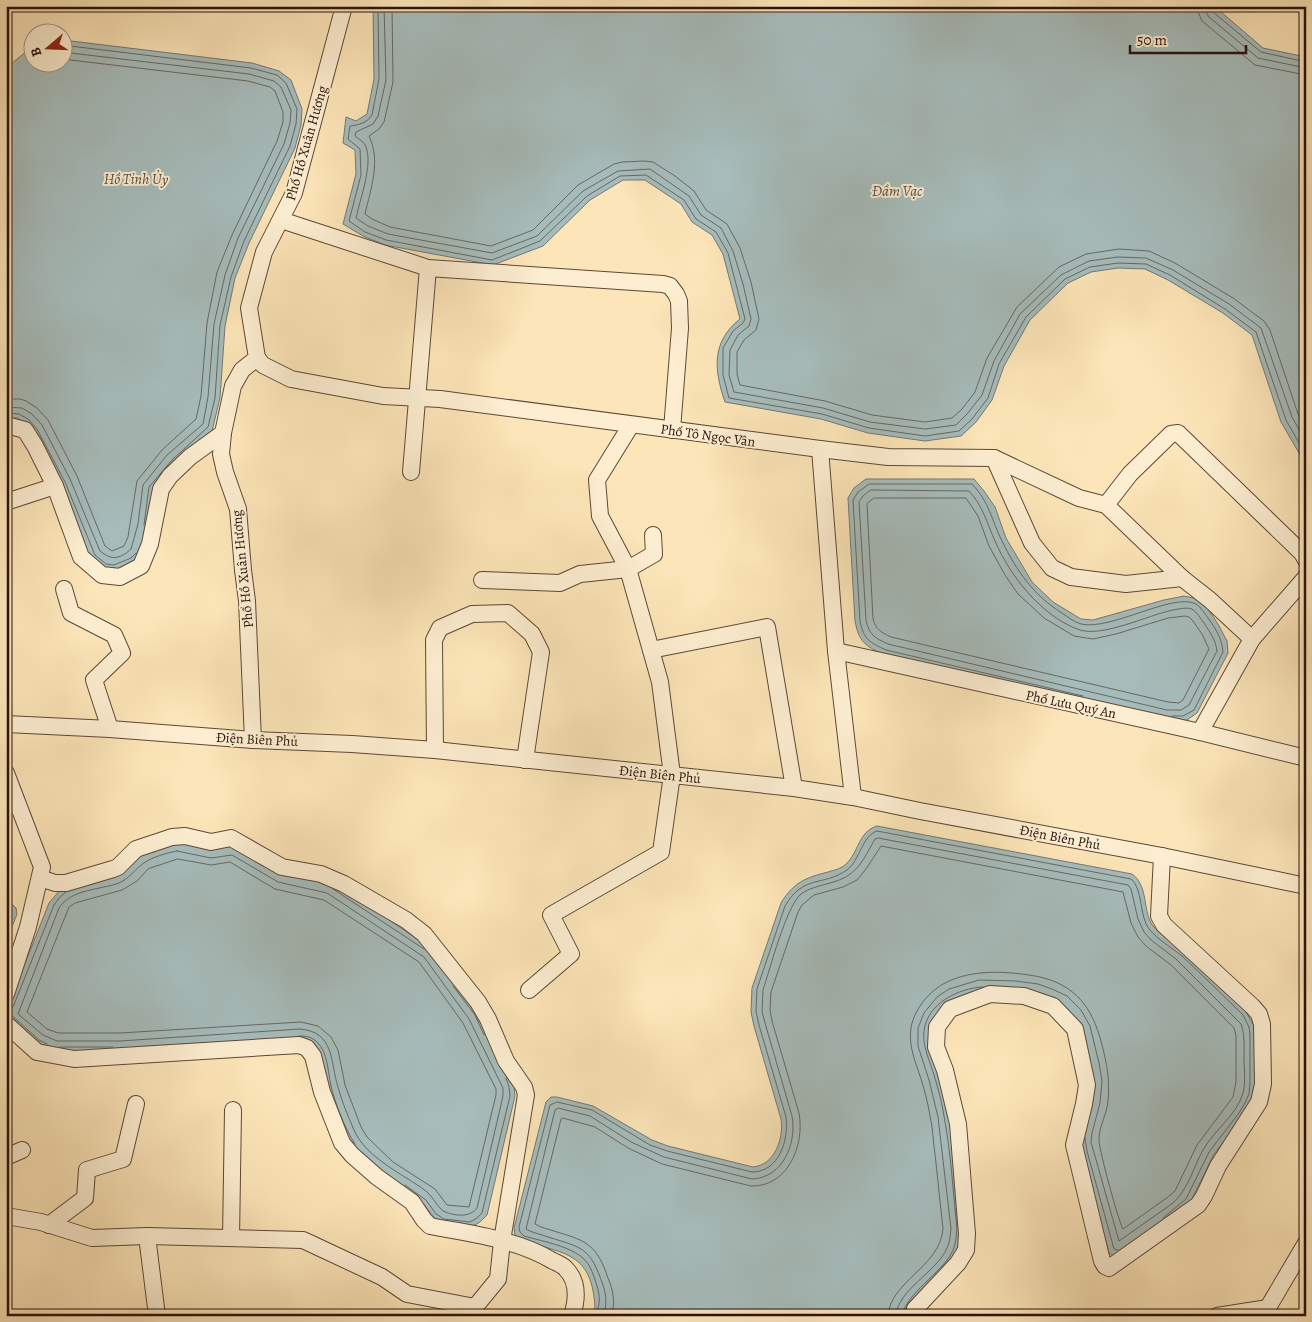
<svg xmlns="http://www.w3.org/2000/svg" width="1312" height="1322" font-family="Alegreya,serif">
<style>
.water{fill:#a6bcbb;stroke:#737875}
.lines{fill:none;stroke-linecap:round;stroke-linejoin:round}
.shore{stroke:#666864;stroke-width:1}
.minor-casing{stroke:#5c4837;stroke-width:18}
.minor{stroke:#fdeed1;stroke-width:16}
.labels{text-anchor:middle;stroke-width:4;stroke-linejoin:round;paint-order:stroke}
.street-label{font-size:14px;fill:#27130c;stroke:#fdeed1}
.water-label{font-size:15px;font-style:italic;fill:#534e49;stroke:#fdeed1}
</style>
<rect width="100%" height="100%" fill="#fce5b8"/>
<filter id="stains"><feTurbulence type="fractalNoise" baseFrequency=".004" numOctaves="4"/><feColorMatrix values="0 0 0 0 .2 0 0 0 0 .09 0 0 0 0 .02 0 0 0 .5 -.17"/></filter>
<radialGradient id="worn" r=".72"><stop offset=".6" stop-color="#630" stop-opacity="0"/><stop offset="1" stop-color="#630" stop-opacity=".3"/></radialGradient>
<g class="water">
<path d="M373 6H1214L1263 48 1306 57V465L1281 422 1252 335 1223 313 1168 280 1145 269 1118 268 1091 272 1068 283 1030 320 1004 366 992 400 976 422 961 436 925 441 868 433 821 419 725 402C714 370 711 342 740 319L723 254 712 235 692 222 681 204 645 180H623L590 200 543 246 493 265 385 245 363 236 343 224 356 174 355 150 343 143 346 117 356 121 367 114 374 79Z"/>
<path d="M63 40 252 63 279 71 291 80 302 109 301 125 295 148 249 243 235 278 225 326 220 398 212 431 175 463 146 542 133 562 115 570 104 569 90 558 25 423 17 418H6V68L32 47V62H62Z"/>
<path d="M866 479H974L984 491 995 507 1006 538 1032 582 1053 602 1081 619 1093 620 1164 600 1184 596 1198 599 1208 609 1218 624 1227 641 1228 653 1197 713 1184 722 885 655C865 646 859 642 855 621L848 498 854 488Z"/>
<path d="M877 826 1132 874C1149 886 1142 911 1153 926 1161 936 1173 942 1183 950 1205 969 1225 991 1246 1012L1254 1026 1255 1034V1083L1254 1095 1244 1116 1214 1154 1190 1203 1113 1256 1109 1253 1082 1152 1079 1031 1015 992 933 1021 949 1115 962 1229 956 1255 906 1316H588L595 1308C592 1252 565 1254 520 1240L515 1235 514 1228 546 1102 551 1097H557L593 1106 652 1140 668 1146 753 1167C775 1165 784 1138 781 1119L754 1026 751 1012 752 988 781 903C794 882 805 878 828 872 834 870 841 869 846 864 859 852 858 832 877 826Z"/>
<path d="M170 841 227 843 342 888 432 949 479 1013 514 1086 515 1096 487 1215 480 1222 471 1227 437 1221 423 1203 381 1177 347 1141 315 1046 56 1052 46 1049 8 1020 6 1011 49 903 60 890 137 854Z"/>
<path d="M6 904 13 905 16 908 17 914 6 942Z"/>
</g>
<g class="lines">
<g class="shore">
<path d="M378 6 379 79 372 115C367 123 358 125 350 126L348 139 360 149 361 175 349 221 365 232 386 240 492 260 540 241 587 196 620 176 646 175 684 200 696 219 716 232 728 253 745 319 743 323 733 331 723 348V375L729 398 822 414 869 428 925 436 959 431 972 419 988 398 999 364 1026 317 1065 279 1090 267 1118 263 1146 264 1170 275 1225 309 1256 332 1286 420 1306 455"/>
<path d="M384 6 386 80 378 116 373 124 356 132 355 136C358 139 364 141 366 147 373 165 360 199 356 218L368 226 388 234 492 253 537 236 583 191 618 171 650 169 689 196 701 215 721 228 733 251 743 284 751 319 749 326 738 335 730 350 729 375 734 392 823 408 870 422 925 429 956 425 967 414 982 395 994 361 1020 314 1061 275 1089 261 1118 257 1146 258 1173 270 1229 304 1261 328 1292 417 1306 442"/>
<path d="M392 6 393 82 384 122 379 129 369 136C381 161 371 188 365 214L372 219 390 227 491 246 533 230 578 185 614 164 622 162 644 161 653 162 675 176 694 191 706 210 727 224 740 248 751 282 759 319 756 330 744 340 737 352V374L740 385 825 401 872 415 925 422 952 418 962 409 975 392 987 358 1017 307 1059 267 1086 254 1119 249 1149 251 1175 263 1233 298 1264 321 1270 330 1298 414 1306 427"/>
<path d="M1197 6 1199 14 1202 21 1255 65 1306 75"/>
<path d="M1205 6 1206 12 1209 17 1258 58 1306 68"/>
<path d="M1211 6 1213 12 1261 52 1306 62"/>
<path d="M62 45 251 68 277 75 286 83 297 109 296 124 290 146 244 241 231 277 220 325 215 398 208 427 172 460 149 487 144 525"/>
<path d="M6 399H20L26 401 37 408 48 420 77 476 105 546 112 551 124 546 128 537 137 481 162 450 196 419 201 396 207 323 217 272 232 235 277 141 283 122V112L275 91 270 87 248 81 62 59"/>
<path d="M6 407 22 408 32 414 42 425 70 479 100 551C111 560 119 560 131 549L138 524 143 485 167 455 203 424 208 397 214 324 225 275 238 238 284 144 290 123 291 110 281 87 274 81 249 74 62 52"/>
<path d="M6 413 19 414 28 419 37 429 65 482 95 555 106 564 114 565 131 558 136 553"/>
<path d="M871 490 969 491C983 506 987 523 995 541 1010 576 1041 615 1077 629 1100 639 1148 615 1173 610 1179 609 1186 607 1192 609 1197 612 1201 619 1204 623 1210 632 1216 641 1217 651L1189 705 1181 710H1167L888 644C875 638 869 635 866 620L859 502 863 496Z"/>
<path d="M874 498H966L978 516 989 546 1005 575 1018 594 1044 618 1074 636 1093 639 1116 634 1168 618 1185 616 1189 617 1193 621 1202 634 1209 649 1183 700 1179 703 1168 702 891 637C881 632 876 630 873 619L867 504Z"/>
<path d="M1083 696 886 650C869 642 864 640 860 621L853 500 858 492 869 484H972C990 503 991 519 1002 541 1016 570 1034 596 1062 613 1068 617 1074 622 1081 624 1111 631 1173 592 1196 604 1201 607 1205 614 1208 618 1216 629 1222 639 1223 652L1194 710 1183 716H1172"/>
<path d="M177 851 211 858 232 855 278 882 327 893 424 957 469 1019 503 1088V1096L477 1208C470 1218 454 1216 443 1211 436 1205 433 1197 426 1191 403 1174 366 1158 354 1130 348 1116 342 1102 338 1087 330 1062 335 1032 300 1029L120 1041H57L43 1035 18 1014 59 908C71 889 100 890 119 883 130 878 135 869 144 863 152 857 167 853 177 851Z"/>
<path d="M178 859 211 865 230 862 275 889 324 900 419 962 463 1023 496 1089V1095L469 1207 447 1205 435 1189 393 1162 367 1137 361 1127 345 1085 338 1050 331 1037 318 1026 301 1022 120 1033H58L47 1029 27 1012 69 907 75 903 122 890 137 881 148 869Z"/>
<path d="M333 889 424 949"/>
<path d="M453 986 475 1015 484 1035"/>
<path d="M299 1036C306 1036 312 1037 317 1042 328 1052 328 1073 331 1086 335 1103 345 1129 355 1144"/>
<path d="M47 1044 39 1040 8 1012 13 1007 54 905 59 898 66 892"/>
<path d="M60 1047H113"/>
<path d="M1085 1138 1087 1151 1114 1249 1118 1250"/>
<path d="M405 1185 426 1200 436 1214 444 1219 470 1222 477 1218 482 1213 510 1096 509 1087 506 1078"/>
<path d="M594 1316C601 1307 600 1296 597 1286 595 1280 593 1273 590 1267 580 1247 544 1242 524 1236L520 1232 519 1227 550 1105 557 1102 592 1110 650 1145 667 1151 752 1172C779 1172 789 1140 786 1117L759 1025 756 1011 757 989 785 906C804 874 822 887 847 870 860 860 862 836 877 831L1131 879C1143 888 1139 916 1149 929 1158 940 1171 947 1182 956 1202 975 1223 995 1243 1015L1249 1027 1250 1035V1083L1249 1094 1245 1103 1239 1113 1209 1152 1186 1199 1163 1218"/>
<path d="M602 1316C608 1307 606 1294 603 1285 590 1248 584 1248 548 1237 541 1234 532 1233 526 1229L555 1110 558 1108 590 1116 631 1142 664 1157 752 1179C783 1178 797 1143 792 1116L765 1023 762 1011 763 990C770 969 786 907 801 894 809 888 820 886 830 883 857 876 862 862 875 839L878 838 1128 885 1131 889 1138 919 1144 932 1151 940 1176 959 1241 1024C1245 1035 1244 1047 1244 1058 1244 1069 1246 1082 1243 1093 1237 1115 1214 1130 1203 1150 1193 1168 1189 1188 1173 1203L1119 1241 1091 1142 1092 1133 1100 1103 1102 1081 1099 1063 1090 1026 1081 1010 1067 996 1052 989 1038 984 1016 981 979 980 949 989 937 997 924 1013 918 1028V1046L929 1080 938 1117 951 1229C950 1236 950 1242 947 1248 937 1272 897 1290 896 1316"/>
<path d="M611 1316C616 1303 613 1290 608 1278 597 1246 588 1241 557 1232 549 1229 541 1228 535 1224L561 1119 563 1118 595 1127 628 1148 662 1164 751 1186C788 1187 805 1145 799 1113L772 1021 770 1010 771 992 798 912 802 905 814 895 843 887 857 880 866 869 881 846 1123 892 1131 923 1138 937 1146 946 1171 965 1234 1028 1236 1036V1082L1233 1097 1197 1145 1175 1191 1168 1197 1123 1229C1118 1220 1100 1153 1099 1141 1098 1128 1107 1115 1108 1101 1110 1081 1107 1064 1102 1045 1092 1004 1072 981 1029 975 1002 971 972 970 947 982 930 990 914 1009 911 1028 908 1046 916 1063 921 1079 925 1091 928 1104 930 1116 933 1128 933 1141 935 1154 938 1179 940 1204 943 1229 940 1267 890 1281 888 1316"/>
<path d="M902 1316C905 1294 942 1273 952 1252 956 1245 956 1237 957 1229 953 1192 951 1153 944 1116 942 1103 938 1088 934 1075 930 1061 922 1046 924 1031 927 1004 958 988 983 987"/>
</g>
<defs>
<g id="minor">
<path d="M281 220 428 268 663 284 670 286 676 294 679 301 680 328 672 430"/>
<path d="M257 358 263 365 291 379 383 396 440 399 820 449 836 651 853 797"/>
<path d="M6 425 25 430 35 446 55 486 81 557 102 575 120 577 141 566 150 544 161 489 170 476 190 457 223 433"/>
<path d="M820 449 888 457 994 458 1079 498 1106 505 1182 578"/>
<path d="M994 458 1032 543 1052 568 1071 577 1126 584 1182 578 1210 600 1252 639"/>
<path d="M411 472 428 268"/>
<path d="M6 502 55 486"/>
<path d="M1106 505 1130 474 1171 434 1178 433 1302 553 1306 560"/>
<path d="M482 580 560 583 580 574 628 569 654 554 653 535"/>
<path d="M64 589 71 613 114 635 122 653 94 680 110 729"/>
<path d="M651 650 767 627 794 788"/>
<path d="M836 651 1200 732 1306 758"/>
<path d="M6 724 110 729 253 740 352 744 435 750 794 788 853 797 920 811 1162 856 1306 886"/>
<path d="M1200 732 1252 639 1306 577"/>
<path d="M253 740 247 601 243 570 238 509 225 472 221 454 223 433 233 386 242 370 257 358 249 308 264 252 294 193 344 6"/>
<path d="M435 750 434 640 440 628 472 614 508 613 532 634 541 652 525 760"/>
<path d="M6 773 42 867 28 927 6 994"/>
<path d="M529 990 571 954 551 915 661 852 672 775 660 682 628 569 600 516 597 480 631 425"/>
<path d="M6 1024 37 1052 74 1059 299 1045 307 1048 313 1056 322 1092 342 1143 352 1155 377 1177 412 1202 424 1220 430 1226C471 1234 517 1239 553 1261 557 1263 563 1265 566 1269 579 1282 577 1300 572 1316"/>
<path d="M6 1157 22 1150"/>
<path d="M6 1216 41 1222 92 1238 147 1236 303 1240 382 1277 407 1294 475 1307 498 1279 502 1241 526 1095 524 1087 506 1061 488 1019 478 1002 424 934 406 920 344 884 321 874 282 867 231 838 211 842 185 836 172 837 136 849 118 867 113 869 66 883H55L40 878"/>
<path d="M49 1225 85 1198 87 1170 123 1159 136 1104"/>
<path d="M147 1236 157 1316"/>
<path d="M231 1238 233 1110"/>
<path d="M913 1316 915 1309 958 1263 966 1250 967 1234 958 1124 945 1070 936 1047 937 1027 950 1009 990 994 1024 996 1053 1006 1075 1029 1087 1085 1084 1104 1074 1145 1102 1261 1105 1266 1109 1268 1198 1205 1204 1196 1218 1166 1259 1102 1263 1084 1262 1024 1259 1014 1252 1006 1164 925 1159 916 1162 856"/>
<path d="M1217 1316 1268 1308"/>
<path d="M1263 1316 1306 1243"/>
</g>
</defs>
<use href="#minor" class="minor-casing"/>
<use href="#minor" class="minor"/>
</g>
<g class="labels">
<g class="street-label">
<text transform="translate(306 143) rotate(-74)" y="5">Phố Hồ Xuân Hương</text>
<text transform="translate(708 435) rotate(8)" y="5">Phố Tô Ngọc Vân</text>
<text transform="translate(242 569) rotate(-96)" y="5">Phố Hồ Xuân Hương</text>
<text transform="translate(1071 704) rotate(12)" y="5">Phố Lưu Quý An</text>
<text transform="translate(257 739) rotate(3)" y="5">Điện Biên Phủ</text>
<text transform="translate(660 774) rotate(6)" y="5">Điện Biên Phủ</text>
<text transform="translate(1060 837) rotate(11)" y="5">Điện Biên Phủ</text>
</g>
<g class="water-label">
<text x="136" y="184">Hồ Tỉnh Ủy</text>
<text x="897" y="196">Đầm Vạc</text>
</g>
</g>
<rect width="1312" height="1322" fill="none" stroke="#fce5b8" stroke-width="25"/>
<rect x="8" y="8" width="1297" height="1307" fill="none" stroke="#27130c" stroke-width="2.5"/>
<rect x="12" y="12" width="1287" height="1297" fill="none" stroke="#27130c"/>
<g transform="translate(48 48) rotate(251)"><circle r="24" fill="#fdeed1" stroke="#a79682"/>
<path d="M0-4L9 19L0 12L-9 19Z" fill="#8f2418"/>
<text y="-8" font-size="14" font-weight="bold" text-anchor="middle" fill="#27130c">B</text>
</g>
<path d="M1130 45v8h116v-8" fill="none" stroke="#27130c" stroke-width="2.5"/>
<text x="1137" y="45" font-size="15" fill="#27130c" stroke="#fdeed1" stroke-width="4" paint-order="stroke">50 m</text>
<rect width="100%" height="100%" filter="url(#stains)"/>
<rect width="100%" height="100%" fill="url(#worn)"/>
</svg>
